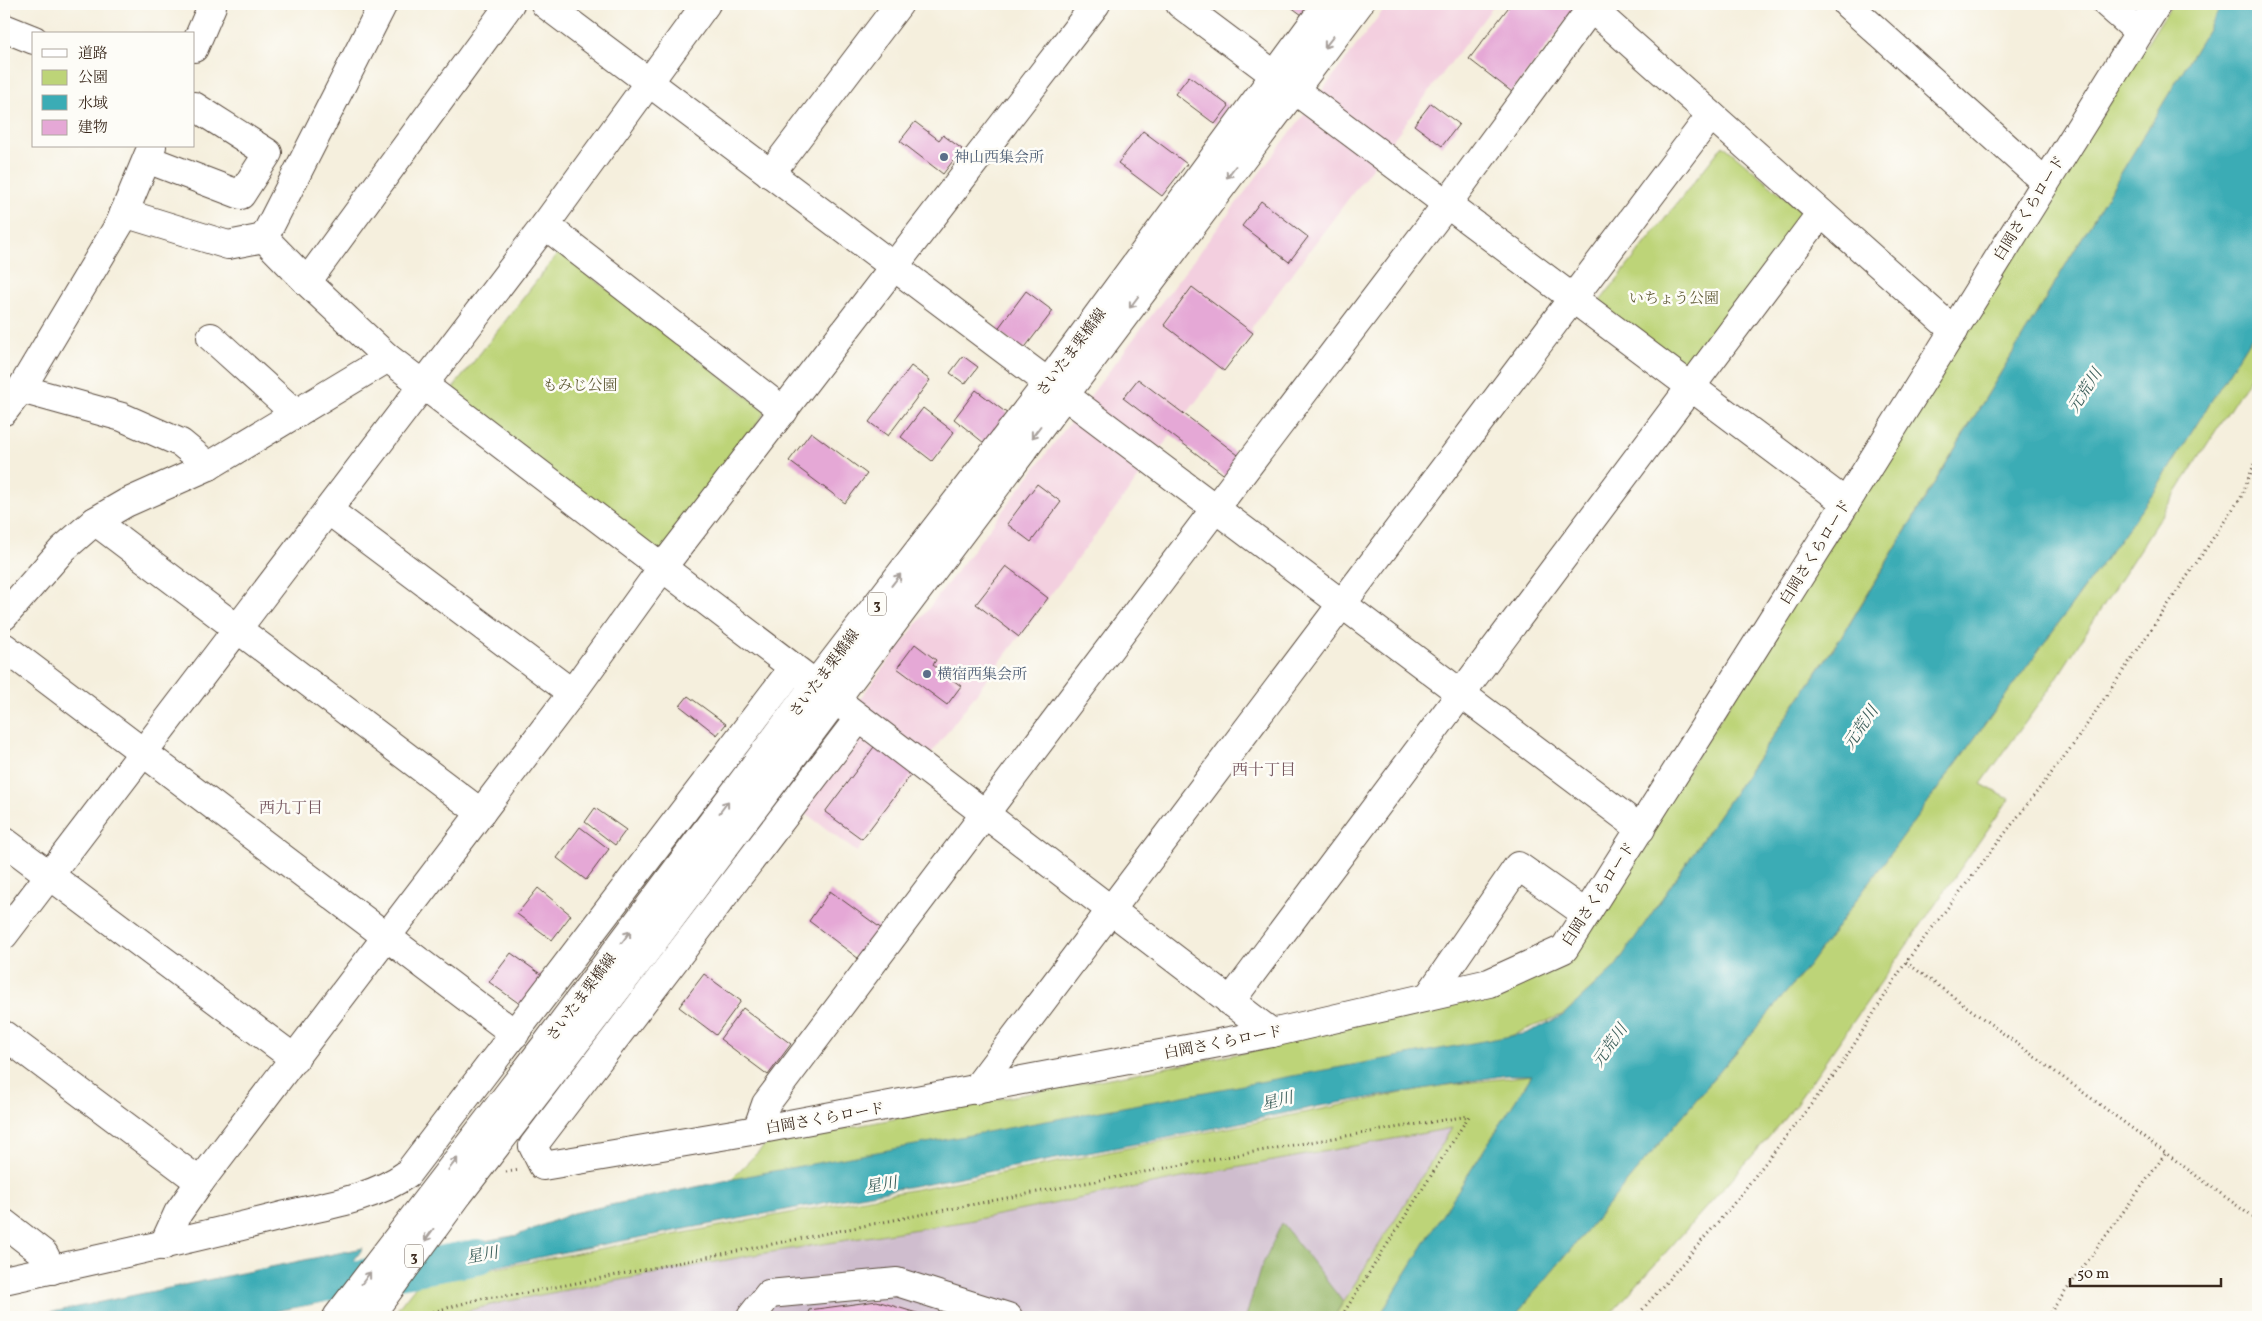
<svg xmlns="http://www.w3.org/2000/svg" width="2262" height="1321" font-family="Vollkorn,'Noto Serif JP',serif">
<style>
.built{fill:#f3cfdf}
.industrial{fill:#cfbdce}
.green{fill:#bdd478;stroke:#7c7f4b}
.forest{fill:#96b668;stroke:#687043}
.water{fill:#3bacb5;stroke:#3b6b6a}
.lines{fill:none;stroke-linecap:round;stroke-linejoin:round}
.river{stroke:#3bacb5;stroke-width:36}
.building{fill:#e5a8d6}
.minor-casing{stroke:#57483b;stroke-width:30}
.major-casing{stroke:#57483b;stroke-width:30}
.path{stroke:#57483b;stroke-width:3;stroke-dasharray:1 4;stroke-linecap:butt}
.minor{stroke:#fff;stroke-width:28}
.major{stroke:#fff;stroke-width:28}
.oneway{stroke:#a79f9a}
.service-dot{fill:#5c6f8a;stroke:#fdfcf7;stroke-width:2}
.labels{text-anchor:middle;stroke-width:5;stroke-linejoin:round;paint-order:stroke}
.shield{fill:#fdfcf7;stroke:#75695f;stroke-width:1}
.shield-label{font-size:14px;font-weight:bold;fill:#3b2a1e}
.service-label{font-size:15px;fill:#4e5e75;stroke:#fdfcf7;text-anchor:start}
.street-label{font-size:15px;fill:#3b2a1e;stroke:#fdfcf7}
.park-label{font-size:15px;fill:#625d39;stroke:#fdfcf7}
.water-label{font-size:16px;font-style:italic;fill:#3b5e5a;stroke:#fdfcf7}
.neighbourhood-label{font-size:16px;fill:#76565e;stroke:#fdfcf7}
</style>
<rect width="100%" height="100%" fill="#fdfcf7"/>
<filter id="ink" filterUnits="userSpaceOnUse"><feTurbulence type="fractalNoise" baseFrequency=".02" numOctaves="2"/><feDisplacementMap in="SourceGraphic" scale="10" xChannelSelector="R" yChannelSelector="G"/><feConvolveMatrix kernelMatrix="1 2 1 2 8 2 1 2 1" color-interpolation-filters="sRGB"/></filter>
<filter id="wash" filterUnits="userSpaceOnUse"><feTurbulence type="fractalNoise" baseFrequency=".0096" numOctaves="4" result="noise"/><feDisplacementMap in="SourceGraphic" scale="20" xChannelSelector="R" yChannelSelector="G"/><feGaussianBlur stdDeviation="1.12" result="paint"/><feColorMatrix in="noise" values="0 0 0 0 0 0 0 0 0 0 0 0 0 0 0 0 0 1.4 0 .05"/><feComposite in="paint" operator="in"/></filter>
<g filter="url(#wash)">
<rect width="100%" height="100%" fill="#f5efdd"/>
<path class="built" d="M1388 4H1495L857 852 800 809 856 704Z"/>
<path class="industrial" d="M1452 1128 1334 1317H443L503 1302 753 1255 968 1221 1192 1176Z"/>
<g class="green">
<path d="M2172 4H2223L1846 629 1615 967 1564 1014 1503 1039 724 1186 767 1143 1252 1051 1571 955Z"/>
<path d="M1723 145 1807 216 1684 377 1593 310Z"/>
<path d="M559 252 766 411 663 557 443 401Z"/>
<path d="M2258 326V365L2051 687 1981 784 2009 799 1786 1118 1608 1317H1514L1809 965 2155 491Z"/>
<path d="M1532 1075 1437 1223 1379 1317H1334L1452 1128 1192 1176 968 1221 753 1255 503 1302 442 1317H391L418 1283 1028 1168 1432 1087Z"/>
</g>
<path class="forest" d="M1282 1223 1343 1302 1334 1317H1246L1260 1270Z"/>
<g class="water">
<path d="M2223 4H2258V326L2155 491 1809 965 1514 1317H1379L1437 1223 1532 1075H1507L1320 1106 1162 1139 574 1250 418 1283 440 1249 518 1235 573 1213 757 1174 1527 1033 1562 1016 1615 967 1846 630Z"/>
<path d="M363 1248 324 1302 245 1317H28Z"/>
</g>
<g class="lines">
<path class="river" d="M290 1290 478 1257"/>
</g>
<g id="blocks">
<g class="building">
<path d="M1287 4H1311L1302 15Z"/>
<path d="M1511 4H1569L1575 9 1512 92 1469 59Z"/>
<path d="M1189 76 1229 106 1215 124 1175 94Z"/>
<path d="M1431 103 1459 124 1442 146 1414 125Z"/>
<path d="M915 122 939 140 943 135 962 149 943 174 900 141Z"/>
<path d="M1143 131 1187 164 1162 196 1118 163Z"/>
<path d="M1261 201 1308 237 1289 262 1242 226Z"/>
<path d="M1192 287 1253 333 1224 371 1164 325Z"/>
<path d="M1026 291 1053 311 1023 350 997 330Z"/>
<path d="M963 356 978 367 965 384 950 373Z"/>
<path d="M911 366 930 380 888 436 869 422Z"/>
<path d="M1138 379 1246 461 1231 480 1123 398Z"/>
<path d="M976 390 1012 417 989 447 954 419Z"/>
<path d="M923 408 954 432 932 461 901 437Z"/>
<path d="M811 432 867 474 845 503 789 461Z"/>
<path d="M1037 484 1061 502 1031 542 1007 524Z"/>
<path d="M1006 566 1048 598 1019 637 976 604Z"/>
<path d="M915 644 936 660 933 665 961 686 947 705 897 668Z"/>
<path d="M688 696 726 724 717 735 680 706Z"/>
<path d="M877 743 914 771 862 839 825 812Z"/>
<path d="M595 808 626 830 615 845 585 822Z"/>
<path d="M580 827 609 849 586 880 557 858Z"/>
<path d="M538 888 571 915 552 940 517 914Z"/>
<path d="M830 891 882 929 859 959 809 921Z"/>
<path d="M511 953 546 978 524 1007 489 982Z"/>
<path d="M704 974 741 1001 716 1035 679 1007Z"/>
<path d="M743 1008 791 1044 768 1075 720 1039Z"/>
<path d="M877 1301 930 1317H807L809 1310Z"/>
</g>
</g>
</g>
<g filter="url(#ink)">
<use href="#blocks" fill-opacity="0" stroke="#57483b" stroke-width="1"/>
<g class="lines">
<defs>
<g id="minor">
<path d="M383 4 264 238 307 282 388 358 1272 1033"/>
<path d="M545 4C909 280 1274 555 1641 829"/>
<path d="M1180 4 1846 503"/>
<path d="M1847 4 2045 182"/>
<path d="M2107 4 2139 32"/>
<path d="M1591 8 1954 331"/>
<path d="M4 28 34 40"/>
<path d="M194 48 212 6 209 4"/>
<path d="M147 159 241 195 268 153 194 106"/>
<path d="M770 174 899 4"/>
<path d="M124 213 228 245 264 238"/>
<path d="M545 225 784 411"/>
<path d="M307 282 510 4"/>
<path d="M211 337 296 414"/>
<path d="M21 389 120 223 152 146"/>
<path d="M4 411 21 389 122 417 181 443 209 466"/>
<path d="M328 510 572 693"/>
<path d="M95 521 481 813"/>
<path d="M4 616 63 549 95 521 126 503 209 466 388 358"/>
<path d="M4 647 515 1034"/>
<path d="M859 718 533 1146 543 1166 757 1130 1272 1033 1489 983 1564 949 1846 503 2157 4"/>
<path d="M4 841 295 1059"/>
<path d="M4 935 545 225 706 4"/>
<path d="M1428 997 1518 866 1586 914"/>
<path d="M1230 1002 1821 213"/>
<path d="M4 1035 200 1182"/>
<path d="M975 1090 1711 115"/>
<path d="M757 1130 766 1104 1215 509 1447 204 1594 4"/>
<path d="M4 1223 44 1254 52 1270"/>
<path d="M163 1246 178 1213 200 1182 572 693 662 568 1096 4"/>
<path d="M4 1280C96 1260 187 1240 278 1217 321 1206 371 1200 407 1174L793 668"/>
<path d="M751 1317 769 1294 897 1282 1008 1317"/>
</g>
<g id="major">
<path d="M337 1317 545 1046 815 685 1047 384 1327 4"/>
<path d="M369 1317 458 1195 644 954 1359 4"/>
</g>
</defs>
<use href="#minor" class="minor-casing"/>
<use href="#major" class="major-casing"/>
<g class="path">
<path d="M1906 962 2258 1221"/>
<path d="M506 1172 520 1170"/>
<path d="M414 1317 483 1298 515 1295C832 1233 1149 1166 1469 1116L1341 1317"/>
<path d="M1636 1317 1730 1208 1838 1070 1906 962 2073 745 2241 497 2258 455"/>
<path d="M2047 1317 2166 1153"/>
</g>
<use href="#minor" class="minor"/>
<use href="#major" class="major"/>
</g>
<defs><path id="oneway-shaft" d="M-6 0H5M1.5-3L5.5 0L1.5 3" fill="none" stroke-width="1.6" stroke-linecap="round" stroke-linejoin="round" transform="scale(1.25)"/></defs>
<g class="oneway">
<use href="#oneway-shaft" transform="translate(1329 42) rotate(128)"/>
<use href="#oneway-shaft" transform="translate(1231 172) rotate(127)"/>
<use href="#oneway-shaft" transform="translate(1134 302) rotate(127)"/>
<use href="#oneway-shaft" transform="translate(1036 432) rotate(127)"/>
<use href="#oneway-shaft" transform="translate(896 580) rotate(-52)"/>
<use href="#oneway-shaft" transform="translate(724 807) rotate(-53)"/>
<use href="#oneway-shaft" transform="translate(626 937) rotate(-53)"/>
<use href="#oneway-shaft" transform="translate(453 1164) rotate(-52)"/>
<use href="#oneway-shaft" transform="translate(429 1235) rotate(126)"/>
<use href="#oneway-shaft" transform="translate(366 1278) rotate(-53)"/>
</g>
</g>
<g class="service-dot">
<circle cx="944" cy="157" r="5"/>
<circle cx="927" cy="674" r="5"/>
</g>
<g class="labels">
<g class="shield">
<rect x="868" y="592.5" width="18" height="23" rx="4"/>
<rect x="405" y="1244.5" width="18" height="23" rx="4"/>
</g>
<g class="shield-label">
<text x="877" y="609">3</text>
<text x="414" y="1261">3</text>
</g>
<g class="service-label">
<text x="954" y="162">神山西集会所</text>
<text x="937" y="679">横宿西集会所</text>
</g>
<g class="street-label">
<text transform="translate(2029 208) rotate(-58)" y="5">白岡さくらロード</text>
<text transform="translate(1071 352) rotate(-53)" y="5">さいたま栗橋線</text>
<text transform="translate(1815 552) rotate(-58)" y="5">白岡さくらロード</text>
<text transform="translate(824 673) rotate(-53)" y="5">さいたま栗橋線</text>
<text transform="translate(1598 894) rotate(-57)" y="5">白岡さくらロード</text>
<text transform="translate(581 997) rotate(-53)" y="5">さいたま栗橋線</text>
<text transform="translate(1223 1042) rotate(-11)" y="5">白岡さくらロード</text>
<text transform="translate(825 1118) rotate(-10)" y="5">白岡さくらロード</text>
</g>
<g class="park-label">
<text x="1674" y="303">いちょう公園</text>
<text x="580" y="390">もみじ公園</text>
</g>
<g class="water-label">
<text transform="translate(2084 390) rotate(-57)" y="6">元荒川</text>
<text transform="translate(1860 727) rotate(-56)" y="6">元荒川</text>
<text transform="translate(1609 1045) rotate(-55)" y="6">元荒川</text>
<text transform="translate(1277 1100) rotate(-13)" y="6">星川</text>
<text transform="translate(881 1184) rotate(-10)" y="6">星川</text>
<text transform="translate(482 1254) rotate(-10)" y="6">星川</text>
</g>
<g class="neighbourhood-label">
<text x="1264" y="775">西十丁目</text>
<text x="291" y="813">西九丁目</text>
</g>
</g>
<rect width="2262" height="1321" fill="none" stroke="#fdfcf7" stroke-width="20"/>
<rect x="32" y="32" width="162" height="115" fill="#fdfcf7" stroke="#afa8a0"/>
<rect x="42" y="49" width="25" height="8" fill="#ffffff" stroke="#afa8a0"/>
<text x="78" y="58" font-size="15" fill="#3b2a1e">道路</text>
<rect x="42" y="70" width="25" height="15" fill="#bdd478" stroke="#afa8a0"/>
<text x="78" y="82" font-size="15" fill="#3b2a1e">公園</text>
<rect x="42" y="95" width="25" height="15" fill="#3bacb5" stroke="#afa8a0"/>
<text x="78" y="108" font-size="15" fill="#3b2a1e">水域</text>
<rect x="42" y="120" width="25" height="15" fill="#e5a8d6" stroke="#afa8a0"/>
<text x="78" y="132" font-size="15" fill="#3b2a1e">建物</text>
<path d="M2070 1278v8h151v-8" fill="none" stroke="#3b2a1e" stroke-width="2.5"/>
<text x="2077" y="1278" font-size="15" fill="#3b2a1e" stroke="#fdfcf7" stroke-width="4" paint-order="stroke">50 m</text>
</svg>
